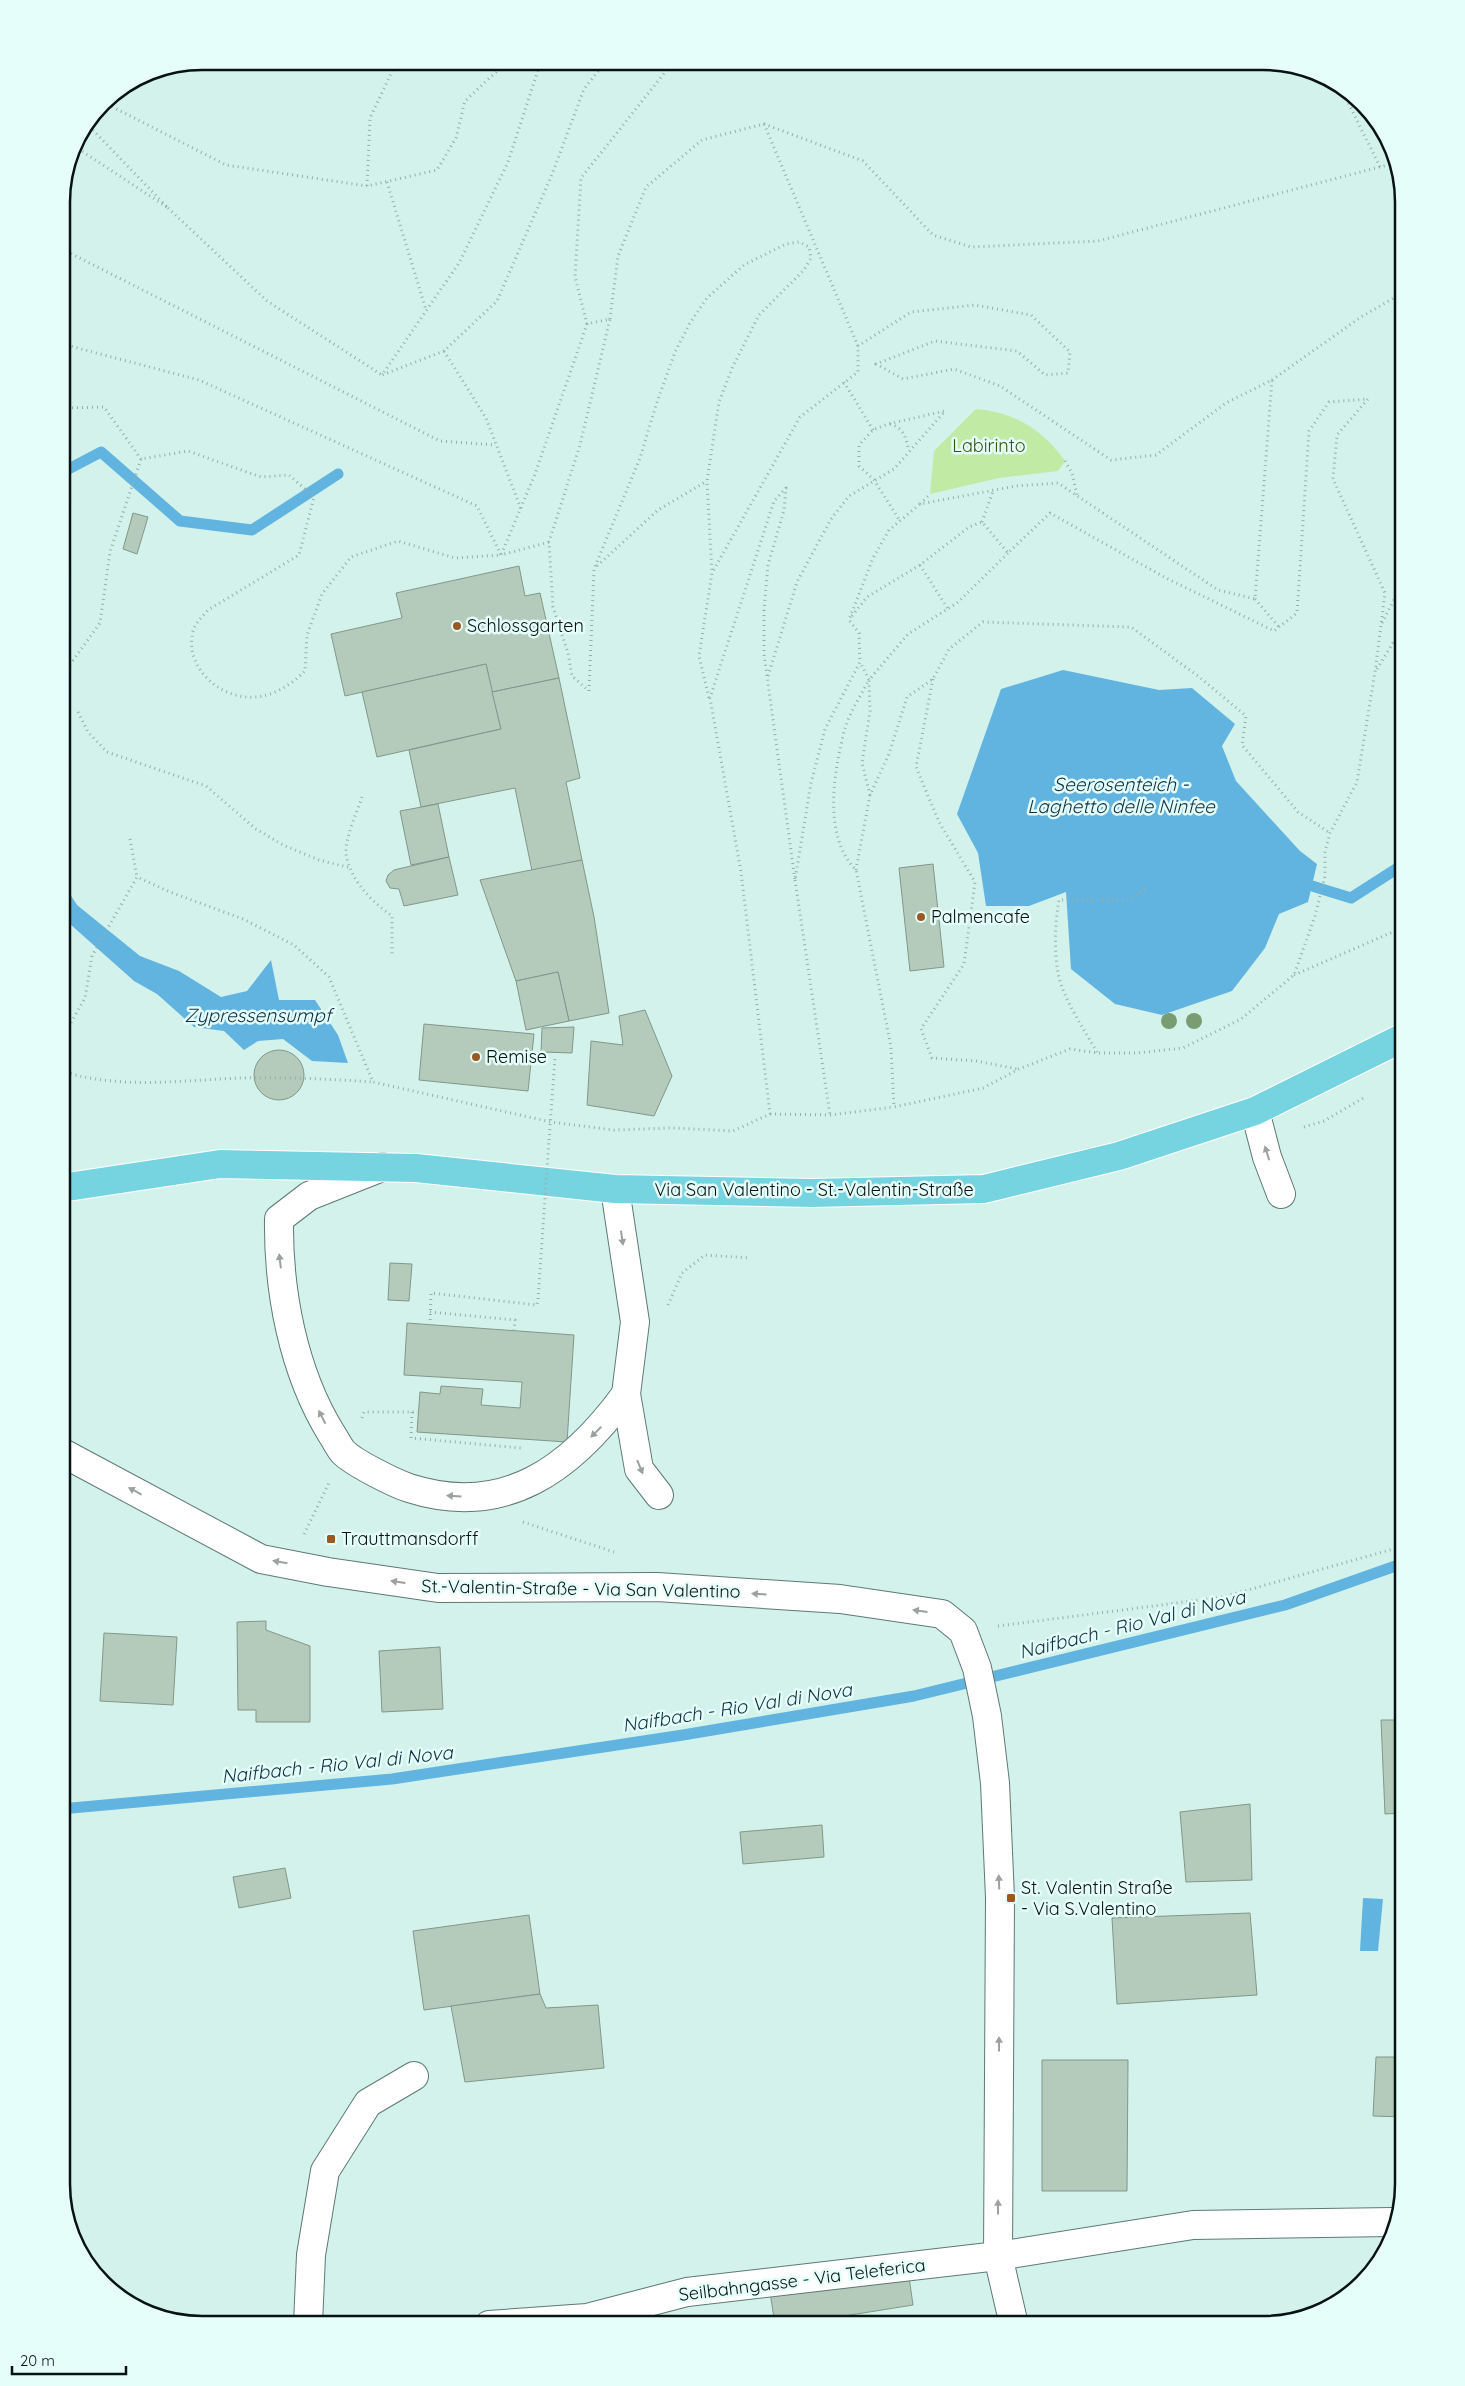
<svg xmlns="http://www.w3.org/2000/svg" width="1465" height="2386" font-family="Quicksand,sans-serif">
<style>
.green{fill:#c1eaa5}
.water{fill:#60b4df}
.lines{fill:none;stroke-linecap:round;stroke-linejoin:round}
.stream{stroke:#60b4df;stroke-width:11}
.building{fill:#b4cbbc;stroke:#819789}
.minor-casing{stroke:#5e7974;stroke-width:30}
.major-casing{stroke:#fff;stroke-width:30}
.path{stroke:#96aeaa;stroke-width:3;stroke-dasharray:1 4;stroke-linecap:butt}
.minor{stroke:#fff;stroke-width:28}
.major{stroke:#76d4e0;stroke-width:28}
.path-bridge{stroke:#96aeaa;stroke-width:3;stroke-dasharray:1 4;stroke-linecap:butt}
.tree{fill:#7a9c71}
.oneway{fill:#9ca1a0}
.poi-dot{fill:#995921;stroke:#e6fef9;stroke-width:2}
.labels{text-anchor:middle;stroke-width:5;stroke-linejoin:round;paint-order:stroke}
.park-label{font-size:18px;fill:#31550d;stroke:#e6fef9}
.poi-label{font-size:18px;fill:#081311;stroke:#e6fef9;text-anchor:start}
.street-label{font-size:18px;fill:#081311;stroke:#e6fef9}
.water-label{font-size:19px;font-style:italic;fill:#0a3143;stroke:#e6fef9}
.rim{fill:none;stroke:#081311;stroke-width:2.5}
</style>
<rect width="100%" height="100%" fill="#d4f2ec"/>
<path class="green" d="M976 409C1014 412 1044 430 1065 461L1058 471 999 478 930 494 934 451Z"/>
<g class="water">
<path d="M1063 670 1159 690 1192 688 1235 724 1222 746 1236 781 1300 851 1317 864 1308 902 1279 914 1265 948 1232 991 1162 1015 1115 1004 1071 969 1066 892 1029 906H986L978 853 957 814 1001 689Z"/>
<path d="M61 880 77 905 140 956 179 971 221 997 247 991 271 960 279 1000H315L338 1035 348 1063 312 1061 283 1039 258 1041 244 1050 224 1031 194 1027 157 994 134 981 61 916Z"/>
<path d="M1363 1898 1383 1899 1378 1951H1360Z"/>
</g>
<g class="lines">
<g class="stream">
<path d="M61 473 101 452 180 521 252 530 338 474"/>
<path d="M1312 886 1351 898 1404 864"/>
<path d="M61 1809 392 1779 683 1735 914 1696 1285 1605 1404 1563"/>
</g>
</g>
<g class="building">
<path d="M133 513 148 517 137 554 123 549Z"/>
<path d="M519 566 525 596 540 593 559 678 492 692 486 664 345 696 331 634 402 618 396 593Z"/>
<path d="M486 664 501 729 377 757 362 692Z"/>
<path d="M559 678 580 778 566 782 582 860 532 871 515 788 421 807 409 750 501 729 492 692Z"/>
<path d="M438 804 449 857 411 865 400 811Z"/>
<path d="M449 857 458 895 404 906 399 889 390 888 386 881 388 875 394 870Z"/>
<path d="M582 860 594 917 609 1013 569 1021 558 972 516 981 480 880Z"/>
<path d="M933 864 944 967 910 971 899 868Z"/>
<path d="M558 972 569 1021 526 1030 516 981Z"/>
<path d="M645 1010 672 1076 654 1116 587 1105 591 1041 623 1045 619 1016Z"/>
<path d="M424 1024 534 1034 528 1091 419 1080Z"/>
<path d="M574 1027 572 1053 541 1052 542 1028Z"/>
<circle cx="279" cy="1075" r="25"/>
<path d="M390 1263 412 1264 409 1301 388 1300Z"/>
<path d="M61 1312 70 1346 61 1349Z"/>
<path d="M407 1323 574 1335 567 1442 417 1432 420 1392 440 1394 441 1386 483 1389 481 1405 520 1408 522 1382 404 1375Z"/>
<path d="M266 1621V1630L310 1646V1722H256V1710H238L237 1622Z"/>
<path d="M104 1633 177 1637 173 1705 100 1701Z"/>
<path d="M440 1647 443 1709 382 1712 379 1651Z"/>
<path d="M1381 1720H1404V1813L1385 1814Z"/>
<path d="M1250 1804 1252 1880 1186 1882 1180 1812Z"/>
<path d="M822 1825 824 1857 743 1864 740 1832Z"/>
<path d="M285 1868 291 1898 239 1908 233 1877Z"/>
<path d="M1250 1913 1257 1995 1117 2004 1112 1918Z"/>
<path d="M529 1915 540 1994 424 2010 413 1931Z"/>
<path d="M540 1994 546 2008 598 2005 604 2068 465 2082 451 2006Z"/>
<path d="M1376 2057H1404V2117L1373 2116Z"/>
<path d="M1042 2060H1128L1127 2191H1042Z"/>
<path d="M908 2270 913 2305 788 2325H775L770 2292Z"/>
</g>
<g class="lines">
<defs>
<g id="minor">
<path d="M1255 1111 1267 1157 1281 1194"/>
<path d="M382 1167 309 1196 279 1219C278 1291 293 1371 331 1433 335 1439 339 1447 343 1452 354 1463 394 1483 409 1488 505 1519 572 1468 626 1394"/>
<path d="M615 1189 635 1322 626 1394 639 1469 659 1495"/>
<path d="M61 1452 261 1559 328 1572 438 1588 657 1587 840 1599 942 1614 963 1631 977 1668 987 1716 995 1783 1000 1898 998 2256 1014 2325"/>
<path d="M308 2324 311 2255 325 2171 368 2103 414 2076"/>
<path d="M489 2325 587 2318 687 2292 998 2256 1193 2225 1393 2222"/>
</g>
<path id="major" d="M61 1188 220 1164 416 1168 615 1189 812 1193 984 1189 1119 1156 1255 1111 1404 1037"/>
</defs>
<use href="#minor" class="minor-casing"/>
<use href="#major" class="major-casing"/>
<g class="path">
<path d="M397 61 370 118 367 186 437 170 456 138 465 101 496 72 500 61"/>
<path d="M541 61 508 162 459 263 382 375 444 351 497 301 551 177 584 89 606 61"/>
<path d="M1345 89V96L1380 167"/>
<path d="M103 102 226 165 367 186"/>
<path d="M764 124 858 346"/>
<path d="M74 146 168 208 88 125"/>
<path d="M387 182 426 310"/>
<path d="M168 208 267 301 382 375"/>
<path d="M62 249 440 441 496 445"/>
<path d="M610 319 618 256 646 187 702 140 764 124 863 161 933 235 971 247 1098 241 1395 163"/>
<path d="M587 324 575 277 581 178 670 66 667 61"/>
<path d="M62 344 199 380 477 506 501 555 549 542"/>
<path d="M444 351 486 418 521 509"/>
<path d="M1272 380 1361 317 1404 292"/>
<path d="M844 382 873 430"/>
<path d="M62 408 104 407 141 459"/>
<path d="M890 424C904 428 906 438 909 451"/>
<path d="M1065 461 1072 473 1077 495"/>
<path d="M920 504 930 494"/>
<path d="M982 522 993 491"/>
<path d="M920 565 948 609"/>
<path d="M597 566 658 510 707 481"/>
<path d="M1255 599 1279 627"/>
<path d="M852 616 867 597 920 565 969 527 982 522 1008 553 1050 513 1166 578 1274 631 1297 613 1309 431 1329 402 1368 399 1337 435 1333 479 1385 593 1375 672 1357 782 1330 833 1325 852V876L1315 916 1294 975 1241 1019 1183 1048 1137 1053H1098L1070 1049 1019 1069 983 1088 894 1107 891 1047 856 870C822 836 834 770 845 728 850 712 861 695 869 680L860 662"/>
<path d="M1382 623 1403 582 1404 575"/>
<path d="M1377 669 1404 625"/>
<path d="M768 676 797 582 831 519 849 496 894 469 945 411 888 424 873 430 859 445V466L874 480 900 521"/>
<path d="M61 677 100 623 110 552 141 459 188 451 261 477 289 475 314 497 299 555 208 610C201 618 193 625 192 636 187 670 222 700 255 697 274 696 292 684 305 671L307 635 322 594 351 557 398 541 455 558 501 555 535 474 587 324 610 319 580 445 549 542 553 607 568 653 572 676 589 691"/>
<path d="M933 679 916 767 939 822 975 882 964 964 921 1029 932 1058 976 1061 1018 1069"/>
<path d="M589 691 594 569 640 458 656 405 675 352 690 323 707 298 744 265 786 244 799 242 809 247 811 258 804 270 759 315 733 366 719 402 707 481 712 573 699 656 709 698"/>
<path d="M78 712 88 732 107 752 206 786 256 829 283 845 319 860 351 868"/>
<path d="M870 795 862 763 870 711 869 680 908 634 957 603 1008 553"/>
<path d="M362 797C357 812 345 838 346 854 350 880 372 902 392 916V954"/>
<path d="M130 839 137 877"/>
<path d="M856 870 870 795 889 754 907 697 933 679 949 649 983 622 1131 627 1198 676 1246 716 1242 745 1298 812 1330 833"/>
<path d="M795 880 830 1115"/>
<path d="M1294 975 1404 927"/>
<path d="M61 1040 85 998 92 956 137 877 170 892 243 919 294 945 329 977 373 1082 551 1122 614 1130 672 1128 733 1131 770 1114 741 872 710 698 774 501 786 488 784 510 768 565 764 610V654L795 880 811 783 825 729 860 662 859 633 849 620 873 558 889 530 920 504 1016 486 1058 483 1218 590 1255 599 1272 380 1226 403 1156 455 1111 460 1000 386 954 369 903 379 876 364 935 341 1017 351 1045 375 1068 373 1070 352 1031 315 975 305 911 312 858 346V372L800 417 712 573"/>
<path d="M1097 1052C1085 1031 1062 997 1058 973 1054 949 1055 923 1059 900L1130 899 1147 888"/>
<path d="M61 1071C121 1090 182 1080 243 1078 287 1077 330 1079 373 1082"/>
<path d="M770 1114 830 1115 894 1107"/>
<path d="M1304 1127 1324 1121 1365 1097"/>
<path d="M549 1140 555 1057"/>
<path d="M668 1305 682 1273 705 1255 750 1258"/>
<path d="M430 1312 515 1320 514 1331"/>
<path d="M430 1325 431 1293 537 1305 538 1299"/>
<path d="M412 1412 411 1438 521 1448"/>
<path d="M362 1418 364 1412H419"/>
<path d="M523 1522 614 1552"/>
<path d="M304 1534 329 1483"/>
<path d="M998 1626 1223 1597 1404 1546"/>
</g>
<use href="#minor" class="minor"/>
<use href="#major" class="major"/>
<path class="path-bridge" d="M538 1299 549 1140"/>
</g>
<g class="tree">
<circle cx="1169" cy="1021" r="8"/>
<circle cx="1194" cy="1021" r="8"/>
</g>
<defs><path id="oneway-solid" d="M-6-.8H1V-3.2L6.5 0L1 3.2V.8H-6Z" transform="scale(1.25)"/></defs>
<g class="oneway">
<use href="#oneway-solid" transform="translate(1267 1153) rotate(-107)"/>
<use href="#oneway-solid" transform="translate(622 1238) rotate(82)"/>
<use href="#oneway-solid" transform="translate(280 1261) rotate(-97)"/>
<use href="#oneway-solid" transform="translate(322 1417) rotate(-117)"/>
<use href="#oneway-solid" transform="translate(596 1432) rotate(135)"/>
<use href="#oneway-solid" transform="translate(640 1467) rotate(68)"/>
<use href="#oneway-solid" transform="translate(135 1491) rotate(-152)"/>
<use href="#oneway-solid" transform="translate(454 1496) rotate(-176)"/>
<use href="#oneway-solid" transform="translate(280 1562) rotate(-170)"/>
<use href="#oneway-solid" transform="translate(398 1582) rotate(-172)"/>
<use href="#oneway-solid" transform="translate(759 1594) rotate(-176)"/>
<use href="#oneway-solid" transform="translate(920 1611) rotate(-172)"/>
<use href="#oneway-solid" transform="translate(999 1882) rotate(-92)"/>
<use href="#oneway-solid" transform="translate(999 2044) rotate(-90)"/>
<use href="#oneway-solid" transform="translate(998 2207) rotate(-90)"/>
</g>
<g class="poi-dot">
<circle cx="457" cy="626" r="5"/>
<circle cx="921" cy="917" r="5"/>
<circle cx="476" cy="1057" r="5"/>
<rect x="326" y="1534" width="10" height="10" rx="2.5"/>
<rect x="1006" y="1893" width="10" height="10" rx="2.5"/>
</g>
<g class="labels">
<g class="park-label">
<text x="989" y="452">Labirinto</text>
</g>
<g class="poi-label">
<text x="467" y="632">Schlossgarten</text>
<text x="931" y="923">Palmencafe</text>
<text x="486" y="1063">Remise</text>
<text x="341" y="1545">Trauttmansdorff</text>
<text x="1021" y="1894">St. Valentin Straße<tspan x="1021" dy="21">- Via S.Valentino</tspan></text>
</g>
<g class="street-label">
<text x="814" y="1196">Via San Valentino - St.-Valentin-Straße</text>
<text transform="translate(581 1589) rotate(1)" y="6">St.-Valentin-Straße - Via San Valentino</text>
<text transform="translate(802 2280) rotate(-7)" y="6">Seilbahngasse - Via Teleferica</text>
</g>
<g class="water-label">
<text x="1121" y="791">Seerosenteich -<tspan x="1121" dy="22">Laghetto delle Ninfee</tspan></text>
<text x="258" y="1022">Zypressensumpf</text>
<text transform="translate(1132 1624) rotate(-14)" y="7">Naifbach - Rio Val di Nova</text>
<text transform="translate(737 1707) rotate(-9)" y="7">Naifbach - Rio Val di Nova</text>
<text transform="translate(337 1764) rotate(-6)" y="7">Naifbach - Rio Val di Nova</text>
</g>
</g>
<path d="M0 0H1465V2386H0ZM202 70H1263A132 132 0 0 1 1395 202V2184A132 132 0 0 1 1263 2316H202A132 132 0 0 1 70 2184V202A132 132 0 0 1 202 70Z" fill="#e6fef9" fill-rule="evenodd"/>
<path class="rim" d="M202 70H1263A132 132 0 0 1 1395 202V2184A132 132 0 0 1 1263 2316H202A132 132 0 0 1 70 2184V202A132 132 0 0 1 202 70Z"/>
<path d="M12 2366v8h114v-8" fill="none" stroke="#081311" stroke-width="2.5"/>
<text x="20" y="2366" font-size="15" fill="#081311" stroke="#e6fef9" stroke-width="4" paint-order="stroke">20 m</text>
</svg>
